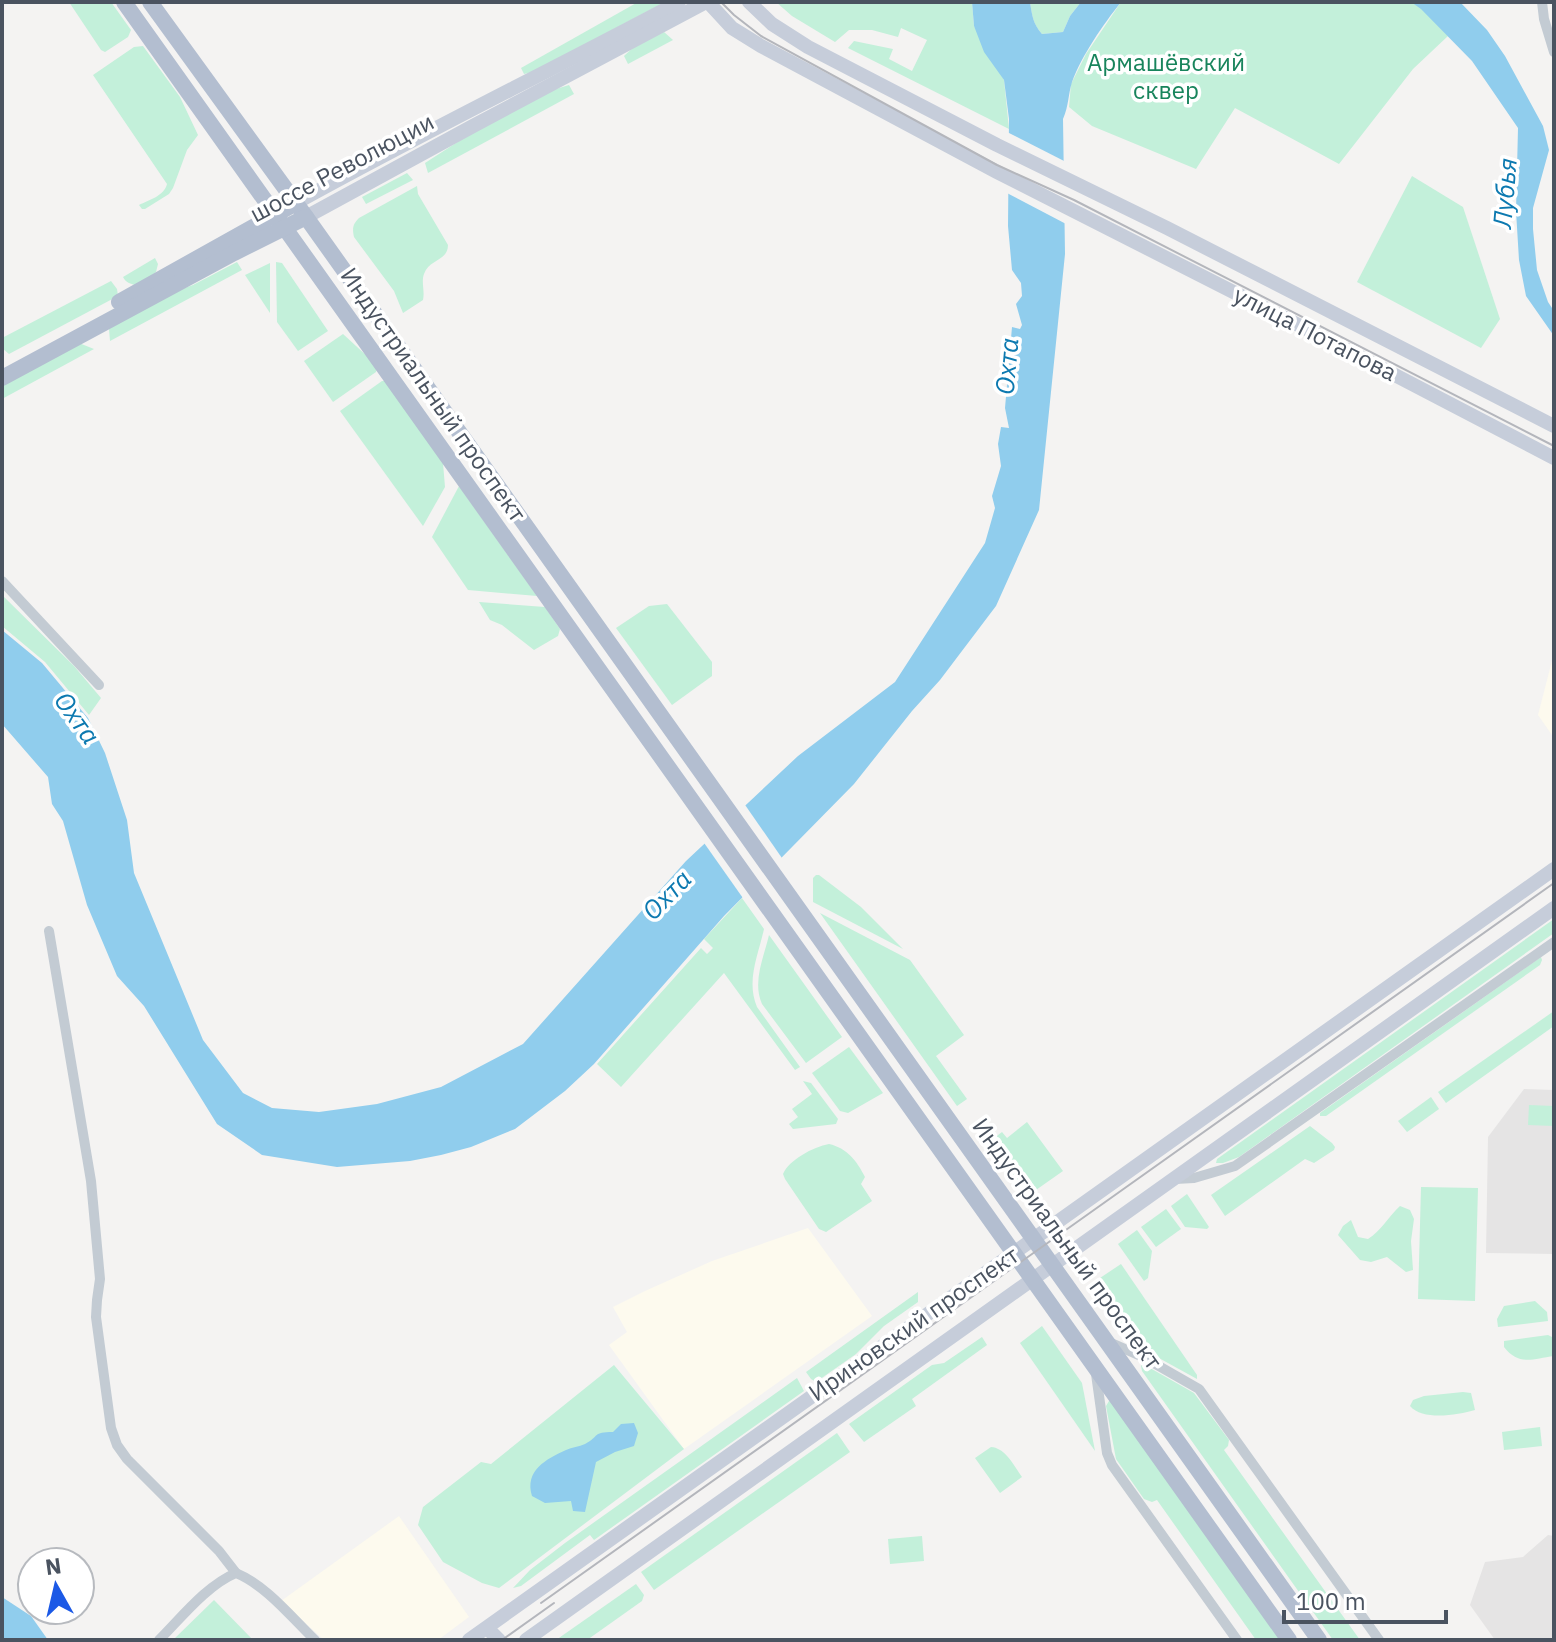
<svg xmlns="http://www.w3.org/2000/svg" width="1556" height="1642" font-family="'IBM Plex Sans',sans-serif">
<style>
.commercial{fill:#fdfaee}
.education{fill:#e5e4e4}
.green{fill:#c3f0da}
.water{fill:#90cded}
.pier{fill:#f4f3f2}
.lines{fill:none;stroke-linecap:round;stroke-linejoin:round}
.street{stroke:#c3cbd3;stroke-width:10}
.secondary{stroke:#c6cdda;stroke-width:14}
.primary{stroke:#b3bed0;stroke-width:16}
.tram{stroke:#b4b6bc;stroke-width:2}
.labels{text-anchor:middle;stroke-width:7;stroke-linejoin:round;paint-order:stroke}
.park-label{font-size:24px;fill:#18845c;stroke:#fff}
.street-label{font-size:24px;fill:#4a5360;stroke:#fff}
.water-label{font-size:26px;font-style:italic;fill:#0c79b0;stroke:#fff}
</style>
<rect width="100%" height="100%" fill="#f4f3f2"/>
<g class="commercial">
<path d="M1554 653V738L1538 715Z"/>
<path d="M808 1228 872 1316 684 1449 609 1345 627 1332 613 1307 645 1291 712 1261Z"/>
<path d="M399 1516 469 1617 438 1640H324L281 1601Z"/>
</g>
<g class="education">
<path d="M1524 1089 1554 1090V1254L1486 1253 1488 1137Z"/>
<path d="M1548 1535 1554 1536V1640H1495L1470 1605 1485 1562 1523 1557Z"/>
</g>
<g class="green">
<path d="M69 2H111L131 30 128 37 105 52 101 50Z"/>
<path d="M638 2H665L533 72 524 74 521 68Z"/>
<path d="M776 2H972L974 26 1004 80 1009 129 848 48 854 41 893 49 889 59 912 71 927 40 901 28 898 37 872 30H849L835 42 792 16Z"/>
<path d="M1030 2H1081L1070 16 1063 32 1042 34C1033 24 1032 16 1030 2Z"/>
<path d="M1121 2H1411L1421 8 1448 36 1413 69 1339 164 1235 108 1196 169 1092 126 1069 107 1071 84 1086 54Z"/>
<path d="M664 32 673 40 628 64 624 56 636 45Z"/>
<path d="M143 46 180 97 198 135 187 150 173 188 169 194 145 209H142L139 205C149 200 164 196 167 184L93 75 134 47Z"/>
<path d="M569 85 574 94 428 173 425 163 473 132 556 89Z"/>
<path d="M407 173 413 180 366 204 362 197Z"/>
<path d="M1412 176 1463 207 1500 319 1481 348 1357 282Z"/>
<path d="M417 186 418 194 448 245C448 261 429 259 424 274 421 282 425 291 423 300L403 313 394 291 354 237C352 228 353 224 359 218Z"/>
<path d="M155 258 158 264 156 272 138 286C131 284 126 283 123 277Z"/>
<path d="M237 262 242 270 110 341 109 329 162 296 193 285Z"/>
<path d="M276 262 282 263 328 331 298 351 277 322Z"/>
<path d="M270 263V313L245 275Z"/>
<path d="M111 281 117 289 118 296 9 354 2 348V338Z"/>
<path d="M343 334 368 357 377 369 376 372 333 402 304 361Z"/>
<path d="M79 343 94 349 2 399V384Z"/>
<path d="M382 381H386L443 463 445 487 423 526 340 411Z"/>
<path d="M459 486 537 596 468 590 432 537Z"/>
<path d="M2 595 74 666 101 698 89 715 45 662 2 626Z"/>
<path d="M479 602 545 607 560 629 558 636 534 650 502 625 490 620Z"/>
<path d="M667 604 712 662V676L672 705 616 628 649 606Z"/>
<path d="M816 875H819L861 907 903 949 813 902V878Z"/>
<path d="M742 898 764 929C758 956 746 981 757 1007L800 1067 795 1070 724 973 621 1087 597 1064 701 948 707 954 713 948 704 939Z"/>
<path d="M820 913 910 960 964 1035 936 1056 967 1099 957 1106Z"/>
<path d="M1554 919V933L1239 1157 1223 1163H1216L1217 1159Z"/>
<path d="M769 935 842 1037 806 1063 762 1004C752 982 764 957 769 935Z"/>
<path d="M1541 957 1542 960 1540 965 1326 1116H1320V1113Z"/>
<path d="M1554 1011V1026L1446 1103 1438 1092Z"/>
<path d="M849 1047 883 1093 848 1113 840 1111 812 1073Z"/>
<path d="M803 1081 811 1083 838 1119 836 1124 793 1129 789 1124 798 1117 792 1109 812 1094Z"/>
<path d="M1431 1097 1439 1109 1407 1132 1398 1121Z"/>
<path d="M1529 1105 1554 1106V1126L1528 1125Z"/>
<path d="M1027 1122 1063 1171 1026 1197 986 1144 1002 1132 1007 1138Z"/>
<path d="M1310 1126 1332 1143 1335 1147 1334 1150 1314 1163 1305 1159 1225 1216 1211 1195Z"/>
<path d="M829 1144C847 1148 857 1161 865 1177L861 1184 872 1201 826 1232 819 1229 785 1179 783 1174C789 1160 813 1147 829 1144Z"/>
<path d="M1421 1187 1478 1188 1475 1301 1418 1299Z"/>
<path d="M1187 1194 1209 1227 1207 1229 1185 1227 1171 1206Z"/>
<path d="M1400 1206 1410 1210 1414 1219 1411 1241 1413 1270 1406 1272 1387 1257 1371 1262 1360 1260 1338 1235 1343 1226 1351 1220 1358 1237 1368 1239C1381 1231 1388 1217 1400 1206Z"/>
<path d="M1166 1209 1181 1229 1156 1247 1141 1227Z"/>
<path d="M1137 1230 1152 1251 1148 1278 1144 1281 1118 1244Z"/>
<path d="M1121 1264 1197 1375V1379L1128 1341 1122 1335 1088 1286Z"/>
<path d="M918 1292V1302L884 1326 856 1354 816 1382 811 1379 806 1372Z"/>
<path d="M1535 1301 1547 1312 1548 1321 1498 1327 1497 1319 1504 1306Z"/>
<path d="M1042 1326 1082 1383 1095 1451 1020 1343Z"/>
<path d="M1548 1335 1552 1337 1554 1341V1356C1532 1359 1519 1366 1504 1347V1341Z"/>
<path d="M982 1337 987 1345 912 1399 916 1406 864 1442 849 1424 932 1365 944 1363Z"/>
<path d="M1143 1364 1194 1393 1229 1440 1228 1446 1224 1450 1360 1640H1333L1142 1371 1141 1366Z"/>
<path d="M614 1365 684 1449 499 1588 482 1583 443 1562 418 1525 423 1507 481 1462 491 1464Z"/>
<path d="M797 1378 804 1391 594 1540 590 1535 521 1586 513 1588 530 1570 565 1543Z"/>
<path d="M1463 1392 1471 1393 1475 1410C1457 1415 1423 1421 1410 1406L1413 1400 1424 1396Z"/>
<path d="M1109 1401H1111L1283 1640H1256L1157 1500 1152 1502 1144 1499 1116 1459 1106 1406Z"/>
<path d="M1540 1427 1542 1446 1504 1450 1502 1432Z"/>
<path d="M837 1433 850 1452 654 1590 641 1572Z"/>
<path d="M991 1447C1006 1448 1014 1466 1022 1477L1000 1493 975 1458Z"/>
<path d="M922 1536 924 1561 890 1564 888 1539Z"/>
<path d="M636 1584 644 1595 642 1601 587 1640H556Z"/>
<path d="M214 1600 253 1640H173Z"/>
</g>
<g class="water">
<path d="M972 2H1030C1032 15 1033 24 1042 34L1063 32 1070 16 1081 2H1121C1103 25 1082 55 1072 82 1068 95 1069 105 1063 119L1065 254 1039 510 996 606 940 680 912 711 854 784 724 916 594 1064 565 1091 515 1129 471 1147 441 1155 410 1161 337 1167 262 1155 217 1124 144 1006 117 976 87 905 63 821 52 804 48 777 2 724V630L42 663 88 718 105 753 127 820 134 873 203 1040 243 1093 272 1108 319 1112 377 1104 441 1087 523 1044 686 861 798 756 895 682 985 543 995 508 992 496 1001 466 998 444 1001 427 1009 428 1005 408 1012 327 1020 329 1022 325 1016 304 1022 296 1021 283 1012 270 1008 226 1009 119 1004 80 984 52 974 26Z"/>
<path d="M1411 2H1460L1487 30 1505 56 1543 126 1549 150 1533 208V229L1537 270 1548 302 1554 311V336L1526 296 1519 260 1516 211 1518 128 1472 61 1421 9Z"/>
<path d="M634 1423 638 1433 634 1446 615 1452 596 1462 585 1512 573 1511 571 1501 545 1503 532 1496C524 1471 546 1459 566 1450 572 1447 579 1447 585 1444 600 1436 592 1432 613 1432L621 1424Z"/>
<path d="M2 1597 31 1616 48 1640H2Z"/>
</g>
<g class="pier">
<path d="M1005 131 1068 163V225L1005 192Z"/>
<path d="M743 802 784 861 745 901 702 840Z"/>
</g>
<g class="lines">
<g class="street">
<path d="M1542 2 1544 19 1554 52"/>
<path d="M2 581 99 685"/>
<path d="M49 931 91 1181 100 1279 97 1300 96 1317 111 1428 117 1445 127 1459 219 1551 236 1573"/>
<path d="M1175 1179 1194 1178 1235 1166 1554 942"/>
<path d="M1109 1342 1143 1357 1199 1389 1379 1640"/>
<path d="M1096 1374 1107 1453 1112 1465 1237 1640"/>
<path d="M159 1640C181 1618 207 1585 236 1573 267 1586 291 1617 315 1640"/>
</g>
<g class="secondary">
<path d="M708 2 732 28 761 46 997 172 1320 336 1554 458"/>
<path d="M749 2 772 24 808 47 997 145 1167 228 1554 426"/>
<path d="M296 203C422 133 552 70 679 2"/>
<path d="M306 217 473 126 706 2"/>
<path d="M487 1628 499 1640"/>
<path d="M469 1640 1554 869"/>
<path d="M526 1640 1554 908"/>
</g>
<g class="primary">
<path d="M124 2 1289 1640"/>
<path d="M150 2 306 217 1319 1640"/>
<path d="M119 302 296 203"/>
<path d="M2 378 234 253 306 217"/>
</g>
<g class="tram">
<path d="M721 2 734 15 761 36 997 165 1074 200 1554 446"/>
<path d="M541 1603 1554 883"/>
<path d="M502 1640 554 1603"/>
</g>
</g>
<g class="labels">
<g class="park-label">
<text x="1166" y="71">Армашёвский<tspan x="1166" dy="28">сквер</tspan></text>
</g>
<g class="street-label">
<text transform="translate(342 168) rotate(-28)" y="8">шоссе Революции</text>
<text transform="translate(1315 334) rotate(27)" y="8">улица Потапова</text>
<text transform="translate(433 395) rotate(55)" y="8">Индустриальный проспект</text>
<text transform="translate(1067 1244) rotate(54)" y="8">Индустриальный проспект</text>
<text transform="translate(914 1324) rotate(-35)" y="8">Ириновский проспект</text>
</g>
<g class="water-label">
<text transform="translate(1505 193) rotate(-85)" y="9">Лубья</text>
<text transform="translate(1007 366) rotate(-85)" y="9">Охта</text>
<text transform="translate(77 718) rotate(54)" y="9">Охта</text>
<text transform="translate(667 895) rotate(-46)" y="9">Охта</text>
</g>
</g>
<rect width="1556" height="1642" fill="none" stroke="#4a5360" stroke-width="8"/>
<g transform="translate(56 1586) rotate(352)"><circle r="38" fill="#ffffff" stroke="#b7babf" stroke-width="2"/>
<path d="M0-6L14 30L0 20L-14 30Z" fill="#1b59e6"/>
<text y="-12" font-size="22" font-weight="bold" text-anchor="middle" fill="#4a5360">N</text>
</g>
<path d="M1284 1610v12h162v-12" fill="none" stroke="#4a5360" stroke-width="4"/>
<text x="1296" y="1610" font-size="24" fill="#4a5360" stroke="#ffffff" stroke-width="6" paint-order="stroke">100 m</text>
</svg>
